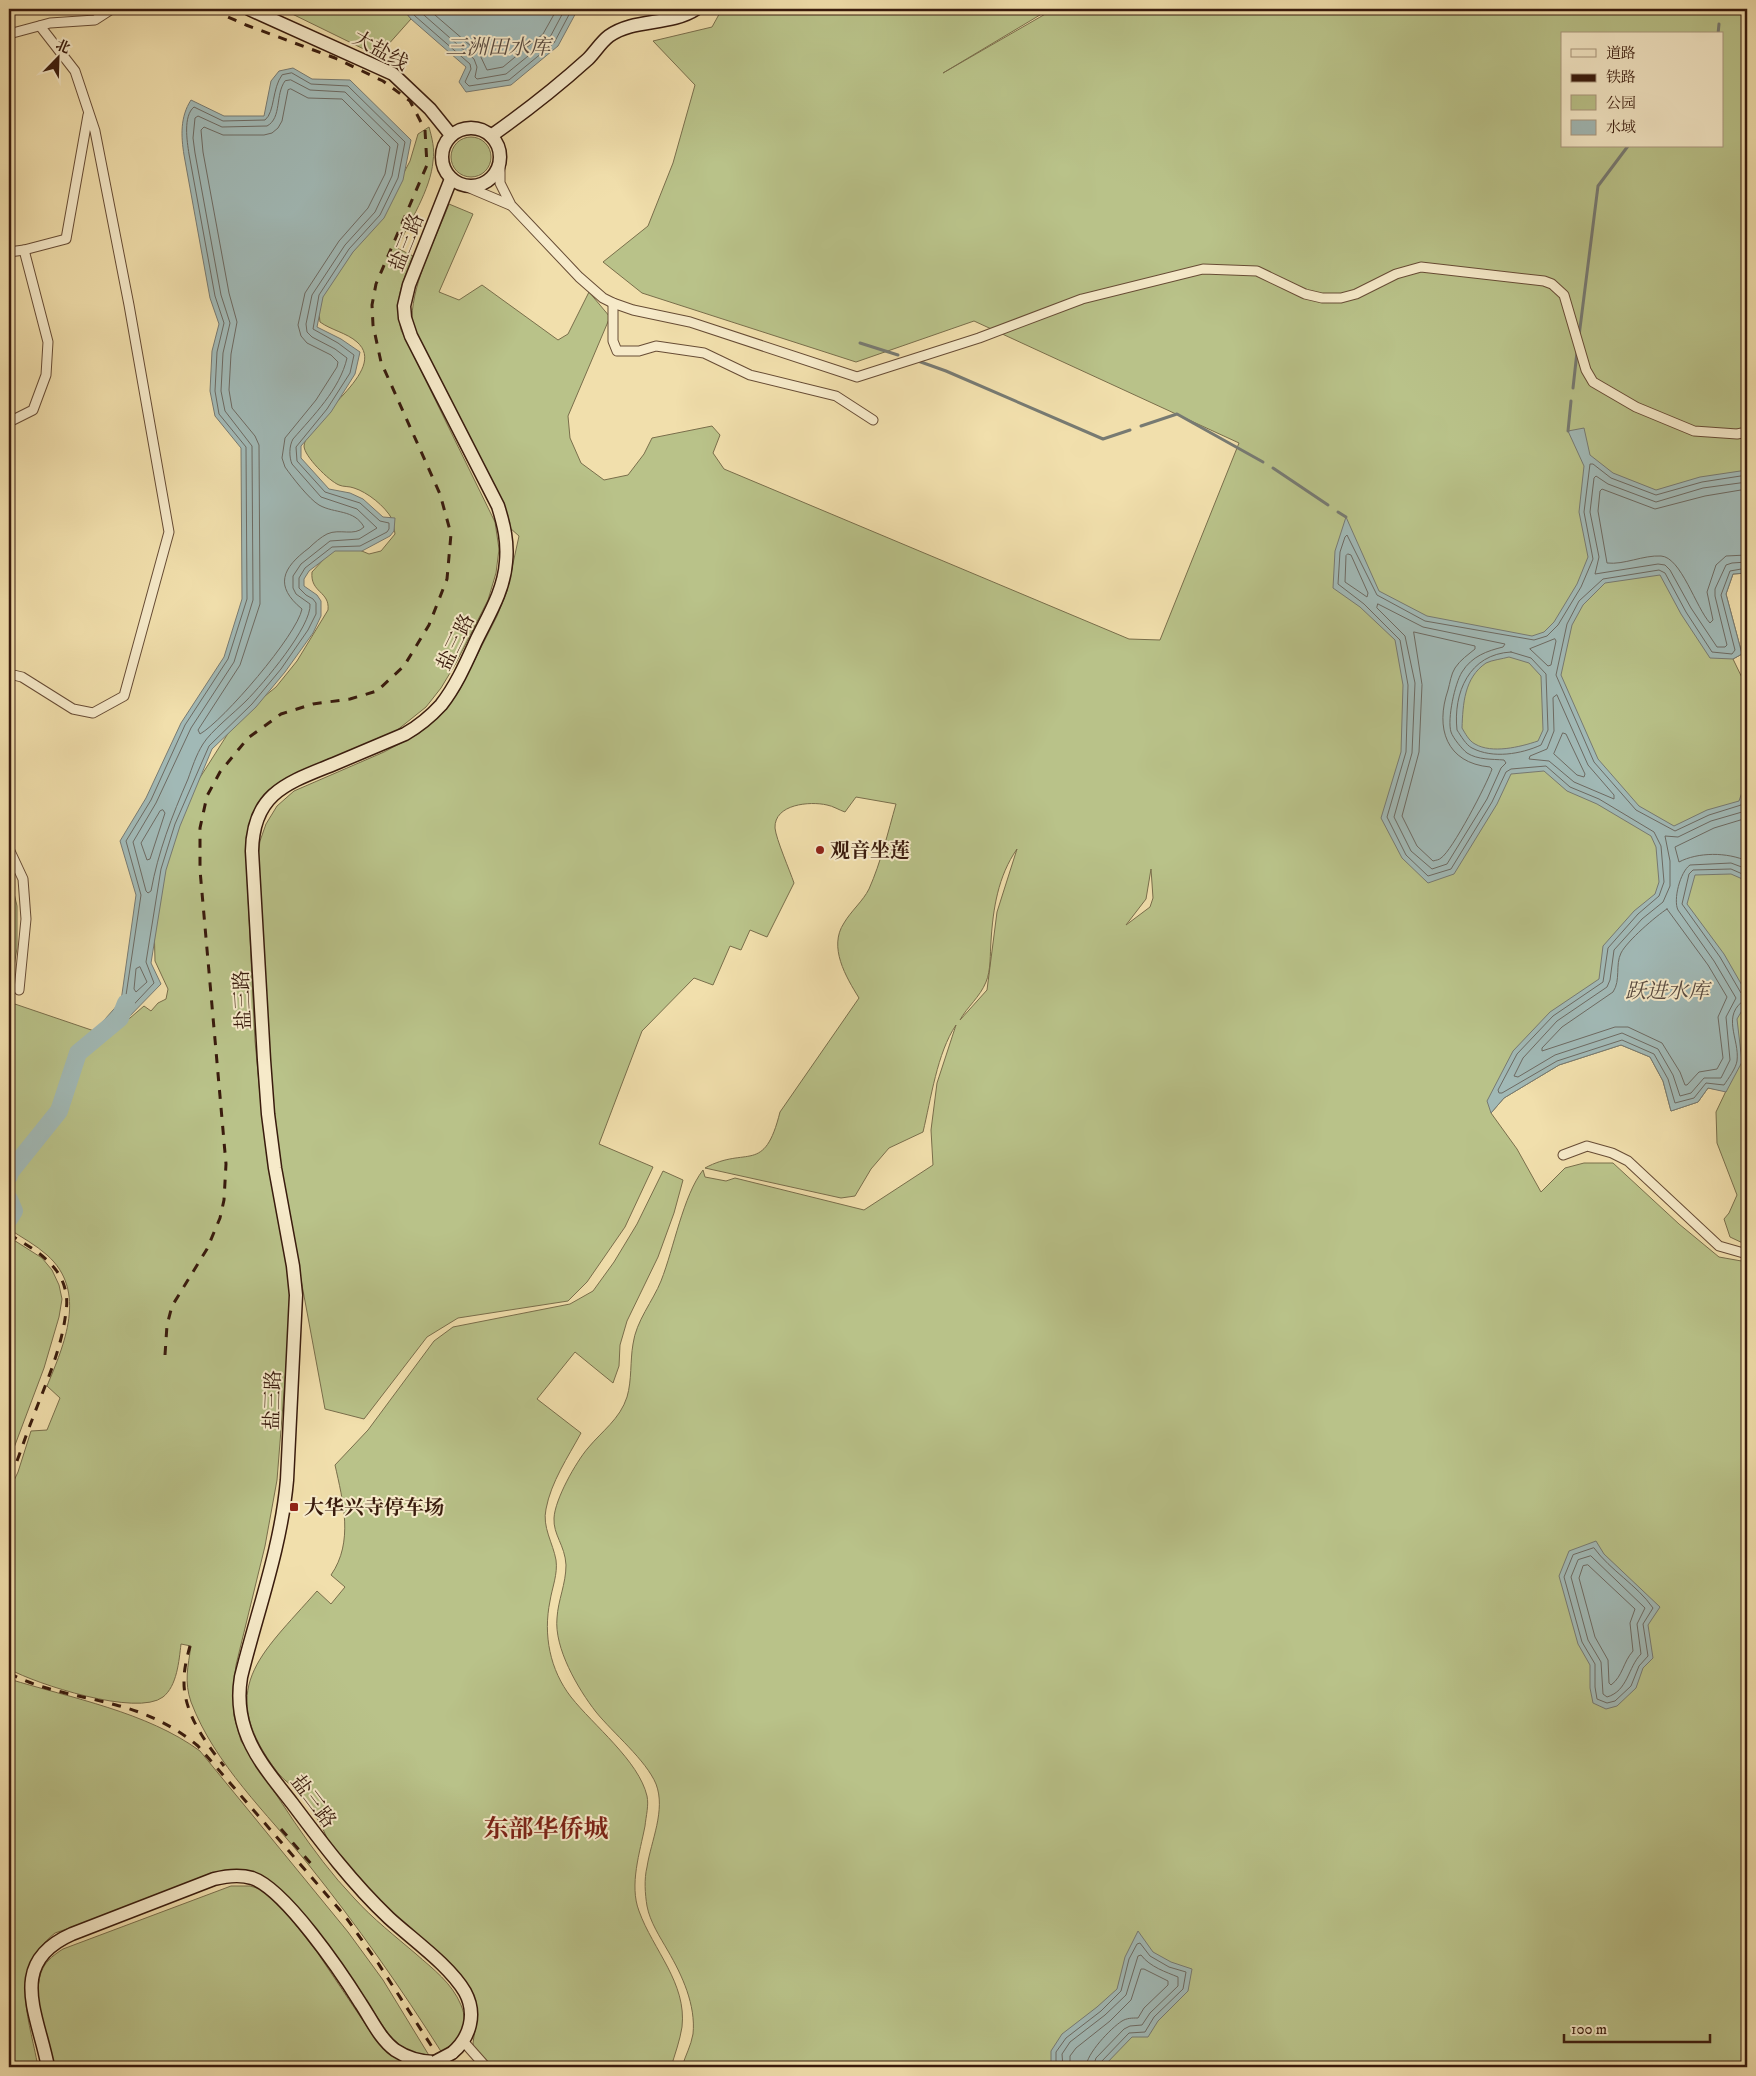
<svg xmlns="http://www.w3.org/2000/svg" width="1756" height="2076" font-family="'IM FELL DW Pica','Noto Serif SC',serif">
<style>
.green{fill:#b9c289;stroke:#796e4b;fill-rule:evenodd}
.water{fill:#a1b9b6;stroke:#777a72;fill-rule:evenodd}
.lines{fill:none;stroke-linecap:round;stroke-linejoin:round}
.shore{stroke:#6d6a62;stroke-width:1}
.stream{stroke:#777a72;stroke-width:3}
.river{stroke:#a1b9b6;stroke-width:18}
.street-casing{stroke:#674c35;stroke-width:11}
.secondary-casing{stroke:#391b0d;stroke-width:15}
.street{stroke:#f6eac9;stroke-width:9}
.secondary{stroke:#f6eac9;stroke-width:12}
.rail{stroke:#391b0d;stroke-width:3;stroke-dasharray:9 9;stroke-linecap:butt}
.secondary-bridge-casing{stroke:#391b0d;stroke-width:15;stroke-linecap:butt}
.secondary-bridge{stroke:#f6eac9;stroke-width:12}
.poi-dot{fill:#8f2418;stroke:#f6eac9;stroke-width:2}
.labels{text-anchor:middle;stroke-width:4;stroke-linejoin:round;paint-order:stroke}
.street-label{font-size:20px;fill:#391b0d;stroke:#f6eac9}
.poi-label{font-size:20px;font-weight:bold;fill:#391b0d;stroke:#f6eac9;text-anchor:start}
.water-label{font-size:21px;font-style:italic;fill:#584a40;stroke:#f6eac9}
.district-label{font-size:25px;font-weight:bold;fill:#7a1f14;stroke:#f6eac9}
</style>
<rect width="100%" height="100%" fill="#f1dfac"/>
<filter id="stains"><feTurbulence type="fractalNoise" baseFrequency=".004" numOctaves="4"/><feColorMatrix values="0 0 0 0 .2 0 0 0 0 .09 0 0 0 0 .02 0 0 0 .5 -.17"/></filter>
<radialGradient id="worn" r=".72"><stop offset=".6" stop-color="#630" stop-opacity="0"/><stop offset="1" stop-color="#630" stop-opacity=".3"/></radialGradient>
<g class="green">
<path d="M282 9H403L411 19 378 56Z"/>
<path d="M722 9H1050L943 73 1054 9H1747V573L1733 574 1726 594 1742 654 1733 659 1747 688V1245L1730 1237 1724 1219 1729 1213 1737 1195 1717 1143 1716 1112 1726 1091 1708 1088 1698 1102 1671 1111 1663 1081 1650 1057 1621 1045 1559 1065 1504 1098 1491 1113 1517 1149 1541 1192 1565 1168 1584 1163H1613L1679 1224 1719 1257 1747 1262V2067H682C685 2056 691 2046 693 2034 696 2005 682 1975 668 1951 660 1937 650 1922 647 1906 645 1894 644 1879 647 1867 651 1841 666 1810 656 1784 646 1760 613 1733 596 1712 578 1689 554 1648 557 1618 558 1600 566 1584 566 1565 565 1545 553 1535 554 1518 555 1499 576 1462 588 1448 602 1431 620 1419 627 1397 632 1380 630 1361 633 1344 636 1321 653 1301 661 1281 674 1248 683 1196 703 1170L705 1177 726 1181 735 1178 864 1210 933 1165 931 1130 937 1083 956 1025C937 1053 931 1099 923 1132L889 1148 871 1169 855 1196 841 1198 705 1168C747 1145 764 1176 780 1112L859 998C846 977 828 947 844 923 851 911 863 901 869 889 881 862 888 832 896 804L856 797 845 812C839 810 833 806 827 805 810 801 774 804 775 828 776 839 790 871 794 883L767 937 750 930 741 950 730 946 713 985 694 978 642 1031 599 1144 653 1167 625 1227 587 1282 568 1301 458 1318 427 1337 364 1419 325 1409 282 1177 269 1073 257 864 260 841 266 824 277 806 294 791 384 752 418 734 441 715 459 691 497 616 507 591 519 536 510 528 417 336C415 330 412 324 412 317 413 281 436 238 449 204L473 214 439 292 459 300 482 285 558 340 568 334 589 292 610 317 568 416 570 438 581 463 604 480 628 475 644 454 652 438 712 426 720 435 713 453 724 469 1129 639 1160 640 1239 443 974 321 856 362 642 293 603 262 648 226 673 163 695 85 653 41 712 27ZM1562 34H1722V146H1562ZM1017 849 997 912 987 990 960 1020C967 1007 980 997 986 982 991 970 990 954 991 941 993 909 998 876 1017 849ZM1151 869 1153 898 1150 907 1126 925 1146 899Z"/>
<path d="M429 127C432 138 435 149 433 161 431 189 409 223 397 248L413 256C402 283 394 300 401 330L495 522 499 549 496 573 488 600 456 663 441 688 426 707 396 731 285 780 248 834 246 854 255 1041 261 1105 291 1279V1303L277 1480 265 1546 236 1665 233 1690 234 1716 241 1741C277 1794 310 1852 354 1898 373 1919 395 1936 416 1954 433 1969 452 1983 461 2005 470 2026 458 2040 442 2053 401 1988 357 1925 308 1864 267 1813 215 1765 191 1702 184 1682 188 1666 191 1646L181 1644C179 1661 177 1686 163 1697 137 1717 36 1684 9 1669V1491L18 1472 31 1431 47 1430 60 1398 47 1386C64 1345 88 1291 47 1255 36 1245 21 1237 9 1229V1002L109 1036 144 1006 151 1011 158 1003 166 999 168 989 155 961 154 921 167 857 194 787 234 724 249 709 276 687 297 661 328 610C330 591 310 593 312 572L334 548 357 549 369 554 381 551 395 534C394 529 394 523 392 519 385 506 367 492 354 488 349 486 343 487 339 485 329 481 304 456 304 446 307 417 390 371 357 342 347 333 331 330 320 322L318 305 329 284 386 207 410 161 418 134Z"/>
<circle cx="471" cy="157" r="20"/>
<path d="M9 872 17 906V948L9 997Z"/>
<path d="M663 1171 683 1180 674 1213 658 1257 627 1321 620 1345 619 1366 613 1383 575 1352 537 1399 581 1433C568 1457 551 1482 546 1509 542 1527 553 1543 556 1560 558 1574 552 1588 550 1601 543 1635 550 1670 571 1697 593 1725 639 1761 647 1796 649 1805 646 1816 645 1826 640 1852 629 1885 639 1911 653 1950 687 1983 682 2027 680 2040 675 2054 671 2067H487L474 2051 473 2043 477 2016 474 2001 333 1854C325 1830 316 1814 300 1794 294 1786 284 1781 278 1773 214 1689 260 1656 317 1591L331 1604 345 1587 331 1575C354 1542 343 1501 335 1465L368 1430 434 1341 453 1327 570 1304 593 1291 614 1262 637 1224Z"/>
<path d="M9 1237 42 1258 52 1270 59 1285 62 1299 59 1317 44 1368 9 1461Z"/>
<path d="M9 1679C71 1698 147 1712 200 1751L348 1932 383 1980 430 2057 414 2053 401 2046 389 2035 344 1966 279 1888 264 1879H210L55 1933C8 1971 29 2016 38 2067H9Z"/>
<path d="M231 1886H250L264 1890 277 1901 317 1952 378 2043 390 2054 412 2067H51C46 2040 30 1994 43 1968 47 1960 55 1954 63 1949Z"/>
</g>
<g class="water">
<path d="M403 9H578L558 46 511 85 466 92 459 82 466 67 411 19Z"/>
<path d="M293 68 312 79 350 80 411 140 403 180 384 218 353 252 323 297 317 327 341 339 360 352 355 374 331 412 301 446V458L329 489 350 493 363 499 383 517 395 518 394 531 390 536 362 551H335L309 571 304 579V586L317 595 321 601V616L313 633 285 672 256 707 212 749 180 826 166 870 151 963 161 984 125 1021 98 1027 121 1001 136 895 120 841 146 798 181 723 224 657 242 599 241 448 215 416 210 391 212 351 219 324 210 298 184 155C181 136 180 117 191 100L224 116H264L271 81 279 71Z"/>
<path d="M1584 428 1590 455 1613 473 1656 490 1700 477 1747 470V573L1733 574 1726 594 1742 654 1733 659 1710 658 1681 614 1660 575 1605 583 1583 605 1572 625 1561 675 1598 759 1639 806 1674 826 1707 810 1739 801 1747 778V881L1731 874 1695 875 1687 904 1724 954 1747 994V1002L1737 1019 1742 1062 1726 1092 1708 1088 1698 1102 1671 1111 1663 1081 1650 1057 1621 1045 1559 1065 1504 1098 1491 1113 1487 1101 1513 1051 1550 1012 1599 979 1603 946 1634 911 1655 894 1659 882 1656 847 1651 836 1597 804 1567 791 1544 771 1511 774 1497 804 1454 874 1428 883 1402 858 1381 818 1401 752 1403 685 1395 640 1360 607 1333 588 1335 551 1346 517 1379 591 1427 616 1532 636 1544 632 1554 622 1577 584 1588 557 1579 512 1584 466 1568 431ZM1509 657 1529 663 1541 676 1543 730 1538 741C1520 747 1492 754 1475 744 1469 741 1465 733 1462 728 1463 704 1464 678 1486 663 1492 660 1502 659 1509 657Z"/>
<path d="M1596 1541 1604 1554 1660 1607 1648 1625 1653 1658 1643 1668 1636 1688 1617 1706 1606 1709 1593 1703 1590 1688V1665L1578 1644 1559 1576 1569 1551Z"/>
<path d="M1138 1931 1153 1952 1171 1962 1192 1969 1188 1991 1158 2021 1148 2037H1132L1103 2067H1051V2051L1062 2034 1097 2007 1117 1989 1125 1957Z"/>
</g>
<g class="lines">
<g class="shore">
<path d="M409 9 415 16 470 64 471 69 465 82 469 86 509 80 554 43 572 9"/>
<path d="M417 9 474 59 477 67 475 77 477 79 506 74 549 39 565 9"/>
<path d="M428 9 479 53 487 70 503 67 543 34 557 9"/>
<path d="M292 73 311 84 348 86 405 142 398 178 380 215 349 249 319 295 313 329 338 343 354 355 350 373 327 409 296 447 297 461 325 492 360 503 380 521 389 523V529L387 532 360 546 332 547 305 568 299 578V588L306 595 313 599 316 603V614L308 630 281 669 252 704 209 746 175 824 161 869 146 962 154 983 123 1016 119 1017 117 1013 125 1002 141 895 126 841 151 800 185 725 228 659 247 599 246 447 219 414 215 391 217 352 224 323 215 296 189 154C187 141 183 116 194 107L223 121 265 120C275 112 272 88 282 75Z"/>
<path d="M291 80 310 90 345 92 398 144 392 176 375 212 345 245 312 295 306 324 307 332 312 337 335 349 347 358C340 389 313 416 293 439 289 446 289 457 292 464L321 497 357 509 377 528 359 539 330 541 301 564 293 576V588L296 594 310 604C312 626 263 684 246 701 234 713 211 731 203 744 196 755 192 768 188 779 172 816 158 852 151 891L148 893 146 891 133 842 156 803 191 728 234 662 253 600 252 446 225 411 221 391 223 353 230 323 221 295 195 153 193 138 195 118 198 116 222 127 267 126C282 118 275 94 285 81Z"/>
<path d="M291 89 308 98 342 99 390 147 385 174 368 208 339 241 305 293 298 325 301 336 307 343 331 355 338 362 337 367 316 400 285 438 282 458 285 467C292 477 309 499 319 505 335 514 354 509 364 527 354 537 340 528 327 534 321 537 314 543 309 548 282 568 274 586 302 609 297 635 223 721 200 734L198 730 240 665 260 604 259 445 255 436 232 408 229 390 231 354 237 322 229 293 203 152 201 130 204 127 223 135H264L272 133 278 128 282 121 288 90Z"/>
<path d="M1747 475 1702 482 1656 495 1611 478 1593 464H1590L1584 512 1593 559 1581 587 1558 625 1547 636 1534 640 1425 621 1377 595 1347 535 1345 537 1340 552 1338 584 1364 604 1400 640 1408 685 1406 752 1387 817 1406 855 1428 876 1451 869 1492 802 1506 772 1511 769 1546 766 1570 787 1599 799 1654 832 1661 846 1664 882 1659 896 1638 914 1608 948 1603 982 1553 1016 1517 1054 1498 1090 1499 1093H1502L1557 1061 1622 1040 1654 1054 1668 1079 1675 1103 1694 1098 1706 1083 1724 1085C1728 1079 1736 1068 1737 1061 1740 1039 1720 1015 1746 999L1747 1001"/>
<path d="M1747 482 1703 488 1656 502 1608 484 1596 476 1594 478 1590 512 1599 557 1595 574 1658 564 1665 565 1670 570 1691 608 1717 647H1725L1727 645 1715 596V589L1726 565 1732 563 1747 562"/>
<path d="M1747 489 1705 496 1655 509 1602 489 1600 491 1598 511 1607 563C1624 565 1643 555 1661 556 1681 557 1696 608 1710 623L1713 620 1707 592 1716 565 1726 556 1747 555"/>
<path d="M1348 554 1351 555 1368 593 1367 597 1345 582 1346 556Z"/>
<path d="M1747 568 1730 571 1721 595 1735 650 1732 654 1712 652 1686 612 1665 573 1659 570 1603 579 1579 601 1567 624 1556 675 1594 762 1636 810 1675 831 1709 815 1741 805 1747 793"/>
<path d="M1378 604 1423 627 1505 644 1503 647C1487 651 1472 656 1462 672 1455 683 1447 719 1451 732 1453 738 1462 749 1467 753 1478 760 1492 759 1504 760L1506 763 1501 768 1487 799 1447 864 1432 869 1411 851 1394 817 1412 753 1415 683 1405 636 1377 608Z"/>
<path d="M1414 632 1475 646V649C1469 654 1460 660 1455 668 1451 674 1450 683 1448 690 1435 728 1446 763 1490 767L1492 769C1487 784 1452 851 1441 858 1439 860 1436 860 1433 861L1417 846 1402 816 1419 752 1422 685Z"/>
<path d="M1555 639 1556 641 1551 665 1548 666 1530 649Z"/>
<path d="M1511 652 1531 658 1546 674 1548 730 1541 745C1521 754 1493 759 1472 748 1466 745 1461 736 1457 730 1453 693 1469 654 1511 652Z"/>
<path d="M1557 695 1588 765 1614 795V799L1574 782 1549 761 1529 759 1530 756 1547 749 1554 731 1553 698Z"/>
<path d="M1563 733 1566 734 1585 774 1584 777 1577 775 1554 754Z"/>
<path d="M1747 808 1742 812 1711 821 1678 837 1665 836 1670 861V886L1663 902 1642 919 1614 950 1610 980 1607 987 1557 1021 1523 1058 1514 1076 1518 1077 1555 1055 1622 1033 1658 1049 1673 1075 1680 1096 1691 1093 1704 1078H1721L1730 1060 1726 1017 1736 998 1714 961 1678 910C1673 900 1680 872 1690 865L1731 863 1747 869"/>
<path d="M163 810 165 813 150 859 147 860 141 843 160 811Z"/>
<path d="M1747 818 1714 828 1675 847 1679 862C1698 852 1727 852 1747 861"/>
<path d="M1747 876 1731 869 1693 870 1689 874 1682 904 1720 957 1741 993 1746 997 1747 996"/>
<path d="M1667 909 1708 965 1727 997 1718 1017 1723 1058 1717 1069 1699 1072 1687 1085H1685L1680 1072 1662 1043 1628 1027H1615L1542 1051V1048L1562 1027 1613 992C1621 980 1615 965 1621 953 1627 941 1656 916 1667 909Z"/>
<path d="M140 967 147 982 136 992 134 989 136 969Z"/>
<path d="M1594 1548C1611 1571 1637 1585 1653 1608L1643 1624 1648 1656 1639 1666 1631 1686 1615 1701 1607 1703 1597 1699 1595 1687V1664L1582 1642 1564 1577 1573 1555Z"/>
<path d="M1591 1556 1645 1608 1637 1624 1641 1654C1628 1667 1628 1691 1607 1697L1603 1694 1601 1662 1588 1640 1571 1577 1578 1560Z"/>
<path d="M1588 1565 1635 1609 1630 1623 1633 1651C1623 1662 1623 1676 1611 1685L1609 1683 1608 1660 1595 1637 1579 1578 1583 1566Z"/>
<path d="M1056 2067V2052L1066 2038 1101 2011 1121 1991 1129 1959 1137 1944 1140 1943 1150 1956 1169 1967 1186 1972 1183 1989 1154 2017 1145 2032 1129 2033 1101 2062 1100 2067"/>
<path d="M1063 2067 1062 2054 1070 2042 1105 2015 1126 1995 1138 1956 1141 1955C1150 1967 1166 1972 1178 1977V1986L1150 2013 1142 2025 1130 2026 1124 2029 1096 2058 1093 2067"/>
<path d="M1070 2067V2056L1076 2048 1110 2021 1131 2000 1141 1969H1144L1168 1981V1985L1144 2008 1138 2018C1132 2018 1127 2018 1122 2021 1111 2028 1086 2054 1086 2067"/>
</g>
<g class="stream">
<path d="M1720 11V9"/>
<path d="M1718 34 1719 24"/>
<path d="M1579 336 1598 186 1628 146"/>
<path d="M860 343 898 355"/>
<path d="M918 361 946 371 1103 439 1130 430"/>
<path d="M1573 388 1577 352"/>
<path d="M1141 426 1177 414 1263 462"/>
<path d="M1568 431 1571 401"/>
<path d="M1273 468 1328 505"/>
<path d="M1338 512 1346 517"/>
</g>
<g class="river">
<path d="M9 1176 10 1172 59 1111 78 1053 120 1018 126 1003"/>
<path d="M9 1199 14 1211 9 1219"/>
</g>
<defs>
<g id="street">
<path d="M9 34 50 23 95 20 112 9"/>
<path d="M500 163V183L511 205 579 277 603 298 613 303 633 310 690 322 857 377 979 338 1082 299 1203 269 1257 271 1305 294 1322 298H1341L1356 294 1396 274 1421 267 1544 281 1552 284 1564 295 1586 370 1593 382 1636 407 1694 431 1737 434 1747 432"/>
<path d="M465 186 510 205"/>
<path d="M9 252 24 250 66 239 88 115"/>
<path d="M613 303V341L617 351H639L656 346 704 353 750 375 836 396 873 420"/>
<path d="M9 422 33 410 46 375 48 342 24 250"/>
<path d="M9 674 22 677 73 709 93 713 124 696 169 532 129 305 95 131 75 71 40 26"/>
<path d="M9 849 23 879 26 919 19 990"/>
<path d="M1563 1155 1587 1146 1612 1153 1628 1161 1719 1246 1747 1254"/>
<path d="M463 2041 486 2067"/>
</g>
<g id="secondary">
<path d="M249 9 393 74 430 109 451 135"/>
<circle cx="471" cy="157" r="29"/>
<path d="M491 136C525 112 557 87 588 59 595 52 601 42 609 36 634 18 670 26 696 9"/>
<path d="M451 179 409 285 404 306 405 318 411 336 498 506C504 525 508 542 506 562 504 591 488 616 476 641 466 663 456 686 441 705 430 717 419 726 405 734 381 744 358 754 334 764 287 783 253 793 252 851L264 1060 268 1114 275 1168 293 1266 296 1295 287 1480C281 1548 257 1612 241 1677 238 1695 239 1712 245 1730 254 1757 274 1780 292 1803 322 1843 352 1883 389 1918 413 1940 449 1965 465 1992 477 2014 470 2038 452 2053"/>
<path d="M48 2067C38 2014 6 1963 72 1934L214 1879C226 1876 239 1874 252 1878 285 1889 341 1972 361 2004 371 2019 380 2039 395 2050 407 2058 420 2062 435 2062"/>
</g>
</defs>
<use href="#street" class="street-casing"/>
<use href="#secondary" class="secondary-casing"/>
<use href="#street" class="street"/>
<use href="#secondary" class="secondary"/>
<g class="rail">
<path d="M9 1234C28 1246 50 1257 61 1278 66 1288 68 1300 66 1311 62 1349 45 1385 32 1420 24 1440 18 1461 9 1480"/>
<path d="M165 1355 167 1325 172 1306 207 1249 220 1218 224 1200 226 1164 200 870V828L207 796 220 772 248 738 281 714 313 704 350 699 377 691 404 666 429 625 447 579 451 534 440 494 381 362 373 325 372 305 376 284 427 165 425 130 410 101 383 81 335 58 246 25 210 9"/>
<path d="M190 1646C187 1657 184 1669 184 1680 183 1712 205 1742 224 1766"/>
<path d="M9 1673C42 1691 80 1695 116 1705 147 1713 174 1726 198 1746L345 1916 378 1963 445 2067"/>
<path d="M281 1829 312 1865"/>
</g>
<defs>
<path id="secondary-bridge" d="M435 2062 452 2053"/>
</defs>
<use href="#secondary-bridge" class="secondary-bridge-casing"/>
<use href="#secondary-bridge" class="secondary-bridge"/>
</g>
<g class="poi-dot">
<circle cx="820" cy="850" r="5"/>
<rect x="289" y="1502" width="10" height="10" rx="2.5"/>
</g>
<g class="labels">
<g class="street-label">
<text transform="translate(381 50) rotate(29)" y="7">大盐线</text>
<text transform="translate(406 242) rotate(-68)" y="7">盐三路</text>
<text transform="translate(455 642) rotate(-64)" y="7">盐三路</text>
<text transform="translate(242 1000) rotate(-93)" y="7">盐三路</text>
<text transform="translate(272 1400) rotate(-88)" y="7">盐三路</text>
<text transform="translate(314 1801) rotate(53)" y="7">盐三路</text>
</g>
<g class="poi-label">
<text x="830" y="857">观音坐莲</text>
<text x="304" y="1514">大华兴寺停车场</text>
</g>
<g class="water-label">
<text x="498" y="54">三洲田水库</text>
<text x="1667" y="998">跃进水库</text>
</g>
<g class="district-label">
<text x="546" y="1837">东部华侨城</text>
</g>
</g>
<rect width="1756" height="2076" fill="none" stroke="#f1dfac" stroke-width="30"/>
<rect x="10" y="10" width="1736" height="2056" fill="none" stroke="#391b0d" stroke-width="2.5"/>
<rect x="15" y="15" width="1726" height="2046" fill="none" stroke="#391b0d"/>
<rect x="1561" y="32" width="162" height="115" fill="#f6eac9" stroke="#aa977e"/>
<rect x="1571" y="49" width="25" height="8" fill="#f6eac9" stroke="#aa977e"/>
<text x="1606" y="58" font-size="15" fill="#391b0d">道路</text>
<rect x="1571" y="74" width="25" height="8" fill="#391b0d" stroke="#aa977e"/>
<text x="1606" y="82" font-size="15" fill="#391b0d">铁路</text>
<rect x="1571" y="95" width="25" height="15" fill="#b9c289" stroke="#aa977e"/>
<text x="1606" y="108" font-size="15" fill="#391b0d">公园</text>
<rect x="1571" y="120" width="25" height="15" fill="#a1b9b6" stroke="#aa977e"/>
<text x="1606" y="132" font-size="15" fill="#391b0d">水域</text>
<g transform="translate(58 58) rotate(23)" stroke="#f6eac9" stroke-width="4" paint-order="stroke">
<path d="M0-4L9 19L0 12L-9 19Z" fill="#391b0d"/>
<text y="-8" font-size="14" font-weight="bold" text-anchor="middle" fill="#391b0d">北</text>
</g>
<path d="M1564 2034v8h146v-8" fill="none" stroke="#391b0d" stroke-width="2.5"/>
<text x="1571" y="2034" font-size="15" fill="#391b0d" stroke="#f6eac9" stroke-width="4" paint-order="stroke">100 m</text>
<rect width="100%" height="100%" filter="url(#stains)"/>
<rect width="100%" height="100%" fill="url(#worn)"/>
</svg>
